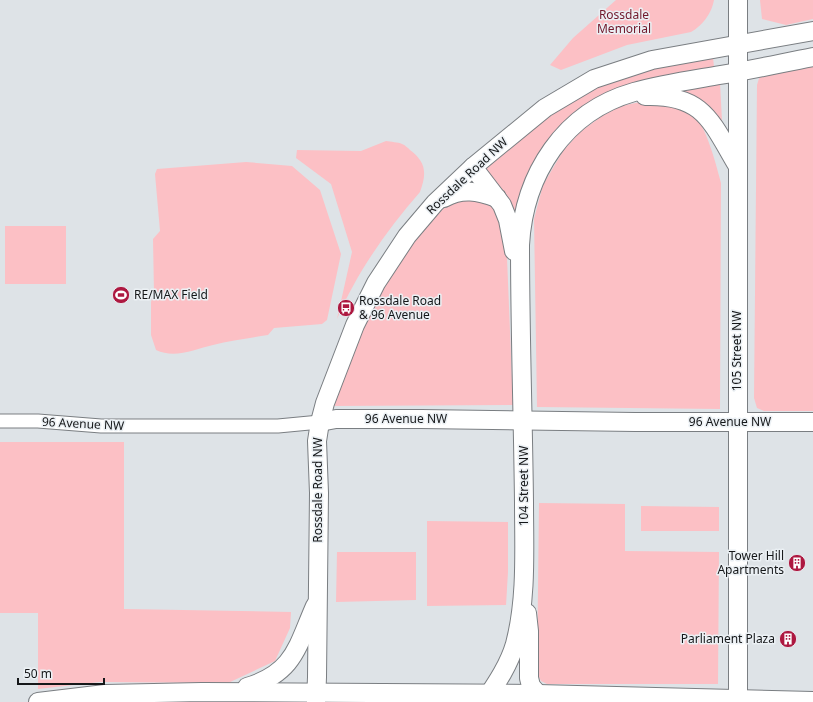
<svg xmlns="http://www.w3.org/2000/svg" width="813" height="702" font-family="'Noto Sans',sans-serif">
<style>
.green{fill:#fcc0c5}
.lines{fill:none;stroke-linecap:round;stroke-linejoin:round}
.street-casing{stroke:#7a7e82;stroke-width:15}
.secondary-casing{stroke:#7a7e82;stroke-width:20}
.street{stroke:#fff;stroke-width:13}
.secondary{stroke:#fff;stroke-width:18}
.labels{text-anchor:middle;stroke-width:3;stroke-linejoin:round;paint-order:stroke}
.park-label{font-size:12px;fill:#72192c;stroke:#ebf0f4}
.street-label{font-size:12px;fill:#151719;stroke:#ebf0f4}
.poi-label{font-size:12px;fill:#151719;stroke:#ebf0f4;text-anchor:start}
</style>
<rect width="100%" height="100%" fill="#dee3e7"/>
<g class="green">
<path d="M616 0H714C712 13 702 26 691 32L627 45 561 70 550 65 573 38Z"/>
<path d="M760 0H813V19L786 25 762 19Z"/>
<path d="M713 57 714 67 586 106 568 119 551 138 537 157 527 176 516 213H513L485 169 487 166 548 114 591 89 641 71Z"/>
<path d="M813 66V411H764L757 408 754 398 757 85 760 75Z"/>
<path d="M720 83 722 121 720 122 685 93V90Z"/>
<path d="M645 101C651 101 657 100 663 102 669 103 690 111 694 115 707 128 716 165 721 183L720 409 537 407 534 219 543 185 563 151 580 132 602 116 621 106Z"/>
<path d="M386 141C391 142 398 142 402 144 405 145 408 148 410 150 426 162 427 173 420 192 387 230 357 272 337 319L352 252 331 184 296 158 297 150 361 151Z"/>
<path d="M246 162 292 166 320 190 341 254 327 320 322 324 274 328 268 335C250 338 231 340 213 345 195 349 175 359 156 350L151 335V302L154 293 153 239 160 231 155 174 157 169Z"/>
<path d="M470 197 495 207 506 233 513 405 333 406 354 344 382 284 414 238 445 207Z"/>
<rect x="5" y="226" width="61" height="58"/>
<path d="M0 442H124V609L291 612 290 628 275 661 228 683 100 682 38 689V613H0Z"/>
<path d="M539 503 625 504V551L719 552 718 684H547L541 681 537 673Z"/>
<path d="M641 506 719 507V531H641Z"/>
<path d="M427 521 508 522V572L506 605 427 606Z"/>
<path d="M337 552H416V600L336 602Z"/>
</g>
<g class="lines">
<defs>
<path id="street" d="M0 421H38L101 426H278L320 422"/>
<g id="secondary">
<path d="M645 96C703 94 711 121 737 165"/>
<path d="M473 167 502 205 508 220 514 251"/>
<path d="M444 198C462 188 478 191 497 198"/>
<path d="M320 422 336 419H421L635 422H813"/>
<path d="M527 613 529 631V678L531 686 538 694"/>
<path d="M247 687C294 673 297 647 315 606"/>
<path d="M38 702 105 694 202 692 538 694 813 701"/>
<path d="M316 702 317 677 319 493 317 441 320 422 325 403 355 325 376 283 407 236 435 203 473 167 545 108 594 79 652 60 813 31"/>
<path d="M484 702C496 684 509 665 515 644 527 598 524 549 524 502 523 416 520 331 520 245 524 174 564 112 634 92 662 84 691 80 720 75 751 70 782 63 813 57"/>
<path d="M738 702V0"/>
</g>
</defs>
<use href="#street" class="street-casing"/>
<use href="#secondary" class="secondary-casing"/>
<use href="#street" class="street"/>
<use href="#secondary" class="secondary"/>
</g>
<defs>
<symbol id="stadium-disc" viewBox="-11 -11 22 22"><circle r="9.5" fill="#ad1840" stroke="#ebf0f4"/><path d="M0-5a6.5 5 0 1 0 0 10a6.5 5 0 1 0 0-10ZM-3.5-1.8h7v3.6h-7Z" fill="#fff"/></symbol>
<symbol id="bus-disc" viewBox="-11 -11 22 22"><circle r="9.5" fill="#ad1840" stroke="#ebf0f4"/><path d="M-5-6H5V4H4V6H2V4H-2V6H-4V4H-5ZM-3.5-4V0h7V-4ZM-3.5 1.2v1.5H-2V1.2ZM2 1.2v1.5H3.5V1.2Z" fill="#fff"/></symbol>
<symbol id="building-disc" viewBox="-11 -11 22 22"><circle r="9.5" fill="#ad1840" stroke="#ebf0f4"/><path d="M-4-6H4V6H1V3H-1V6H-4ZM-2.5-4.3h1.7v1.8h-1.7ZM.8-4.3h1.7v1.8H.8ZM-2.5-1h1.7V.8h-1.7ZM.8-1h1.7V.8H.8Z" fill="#fff"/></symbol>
</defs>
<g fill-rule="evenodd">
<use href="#stadium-disc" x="111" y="285" width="20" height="20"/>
<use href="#bus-disc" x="336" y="298" width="20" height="20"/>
<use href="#building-disc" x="787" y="553" width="20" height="20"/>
<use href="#building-disc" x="778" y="629" width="20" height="20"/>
</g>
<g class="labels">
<g class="park-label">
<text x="624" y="19">Rossdale<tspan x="624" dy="14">Memorial</tspan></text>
</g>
<g class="street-label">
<text transform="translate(467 176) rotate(-43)" y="4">Rossdale Road NW</text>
<text transform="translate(737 351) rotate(-90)" y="4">105 Street NW</text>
<text x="406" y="423">96 Avenue NW</text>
<text x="730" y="426">96 Avenue NW</text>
<text transform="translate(83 424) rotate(3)" y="4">96 Avenue NW</text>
<text transform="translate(524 486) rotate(-90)" y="4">104 Street NW</text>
<text transform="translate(318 490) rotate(-90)" y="4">Rossdale Road NW</text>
</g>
<g class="poi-label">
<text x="134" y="299">RE/MAX Field</text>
<text x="359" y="305">Rossdale Road<tspan x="359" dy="14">&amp; 96 Avenue</tspan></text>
<text x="784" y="560" text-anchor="end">Tower Hill<tspan x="784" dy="14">Apartments</tspan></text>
<text x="775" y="643" text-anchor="end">Parliament Plaza</text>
</g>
</g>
<path d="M18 678v6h86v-6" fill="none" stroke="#151719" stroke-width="2"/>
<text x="24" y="678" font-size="12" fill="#151719" stroke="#ebf0f4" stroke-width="3" paint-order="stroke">50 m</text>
</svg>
